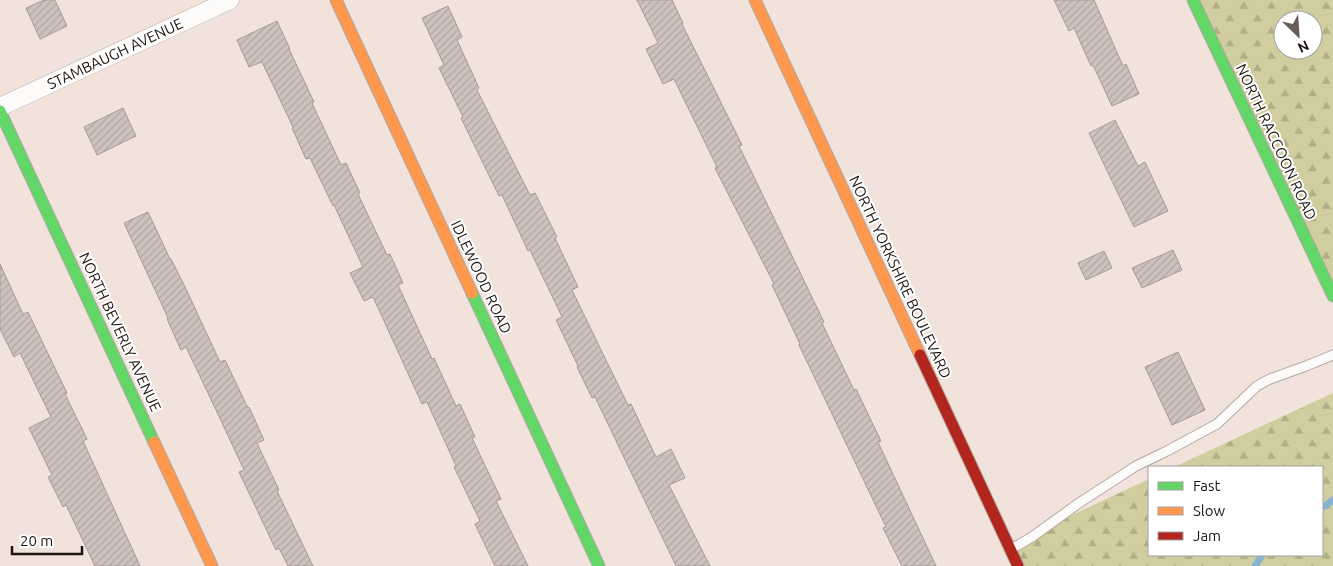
<svg xmlns="http://www.w3.org/2000/svg" width="1333" height="566" font-family="Ubuntu,sans-serif">
<style>
.forest{fill:url(#forest-firs);fill-rule:evenodd}
.lines{fill:none;stroke-linecap:round;stroke-linejoin:round}
.stream{stroke:#87b4d3;stroke-width:7}
.building{fill:url(#building-hatch);stroke:#a59b95}
.lane-casing{stroke:#b2a8a1;stroke-width:11}
.street-casing{stroke:#b2a8a1;stroke-width:19}
.fast-casing{stroke:#b2a8a1;stroke-width:13}
.slow-casing{stroke:#b2a8a1;stroke-width:13}
.jam-casing{stroke:#b2a8a1;stroke-width:13}
.lane{stroke:#fdfbfa;stroke-width:9}
.street{stroke:#fdfbfa;stroke-width:18}
.fast{stroke:#63d668;stroke-width:11}
.slow{stroke:#ff974d;stroke-width:11}
.jam{stroke:#b3261e;stroke-width:11}
.labels{text-anchor:middle;stroke-width:4;stroke-linejoin:round;paint-order:stroke}
.street-label{font-size:15px;fill:#1c140f;stroke:#fff}
</style>
<defs>
<pattern id="forest-firs" width="22" height="20" patternUnits="userSpaceOnUse" patternTransform="scale(1.25)"><rect width="22" height="20" fill="#d0cd9f"/><path d="M5 1l3.5 6h-7zM16 11l3.5 6h-7z" fill="#b2af88"/></pattern>
<pattern id="building-hatch" width="6" height="6" patternUnits="userSpaceOnUse" patternTransform="scale(1.25)"><rect width="6" height="6" fill="#cec3bc"/><path d="M-1 1l2-2M0 6l6-6M5 7l2-2" fill="none" stroke="#b0a7a0"/></pattern>
</defs>
<rect width="100%" height="100%" fill="#f1e3db"/>
<g class="forest">
<path d="M1193 0H1333V296ZM1283 20H1313V50H1283Z"/>
<path d="M1333 393V566H1018L1008 545 1149 479V555H1322V467H1174Z"/>
</g>
<g class="lines">
<g class="stream">
<path d="M1322 506H1325L1333 500"/>
<path d="M1255 566 1262 555"/>
</g>
</g>
<g class="building">
<path d="M44 0H55L67 26 40 39 26 8Z"/>
<path d="M637 0H672L683 23 682 24 742 145 739 146 824 322 822 323 854 390 856 389 881 441 878 442 936 566H902L883 528 886 527 799 345 800 344 772 285 774 284 715 168 717 167 674 79 663 84 646 49 658 43Z"/>
<path d="M1054 0H1094L1123 66 1126 64 1139 94 1112 106 1093 65 1091 66 1074 28 1069 31Z"/>
<path d="M448 6 462 37 457 40 479 88 477 90 530 195 535 193 557 237 555 238 578 287 572 290 603 354 628 405 631 404 656 457 671 449 685 478 669 485 710 566H676L595 397 592 398 577 367 578 366 556 320 562 317 530 250 528 251 502 195 499 196 461 118 463 117 439 68 444 65 422 18Z"/>
<path d="M277 21 290 49H289L314 102 312 103 341 165 346 163 360 193 358 194 387 255 390 254 403 283 398 285 432 359 434 358 456 406 460 404 475 437 472 438 501 499 496 501 528 566H495L475 524 480 521 454 467 456 466 427 402 422 404 373 297 364 301 350 273 363 267 334 205 333 206 310 158 306 159 292 128 293 127 262 62 249 67 237 40Z"/>
<path d="M123 108 136 136 97 155 84 127Z"/>
<path d="M1115 120 1138 166 1145 162 1168 211 1134 227 1089 133Z"/>
<path d="M148 212 170 259H171L186 289 220 362 225 360 248 408 249 407 264 440 257 443 279 490 277 491 313 566H288L279 548 276 550 239 472 244 470 217 412 186 347 181 350 167 319 168 318 124 223Z"/>
<path d="M1173 250 1182 270 1142 288 1132 268Z"/>
<path d="M1104 251 1112 268 1086 280 1078 263Z"/>
<path d="M0 264 23 314 28 312 67 393 65 394 87 439 83 441 140 566H95L66 505 63 507 48 477 52 475 29 428 51 417 20 353 14 357 0 329Z"/>
<path d="M1178 352 1205 410 1172 425 1145 367Z"/>
</g>
<g class="lines">
<defs>
<path id="lane" d="M1013 548 1032 537 1079 503 1136 466 1165 452 1217 424 1257 386 1270 379 1306 366 1333 355"/>
<path id="street" d="M0 107 230 0"/>
<g id="fast">
<path d="M1193 0 1333 296"/>
<path d="M0 111 154 442"/>
<path d="M472 293 599 566"/>
</g>
<g id="slow">
<path d="M336 0 472 293"/>
<path d="M755 0 920 355"/>
<path d="M154 442 212 566"/>
</g>
<path id="jam" d="M920 355 1018 566"/>
</defs>
<use href="#lane" class="lane-casing"/>
<use href="#street" class="street-casing"/>
<use href="#fast" class="fast-casing"/>
<use href="#slow" class="slow-casing"/>
<use href="#jam" class="jam-casing"/>
<use href="#lane" class="lane"/>
<use href="#street" class="street"/>
<use href="#fast" class="fast"/>
<use href="#slow" class="slow"/>
<use href="#jam" class="jam"/>
</g>
<g class="labels">
<g class="street-label">
<text transform="translate(115 54) rotate(-25)" y="5">STAMBAUGH AVENUE</text>
<text transform="translate(1276 142) rotate(65)" y="5">NORTH RACCOON ROAD</text>
<text transform="translate(481 277) rotate(65)" y="5">IDLEWOOD ROAD</text>
<text transform="translate(900 277) rotate(65)" y="5">NORTH YORKSHIRE BOULEVARD</text>
<text transform="translate(120 332) rotate(65)" y="5">NORTH BEVERLY AVENUE</text>
</g>
</g>
<rect x="1148" y="466" width="175" height="90" fill="#ffffff" stroke="#a4a19f"/>
<rect x="1158" y="482" width="25" height="8" fill="#63d668" stroke="#a4a19f"/>
<text x="1193" y="491" font-size="15" fill="#1c140f">Fast</text>
<rect x="1158" y="507" width="25" height="8" fill="#ff974d" stroke="#a4a19f"/>
<text x="1193" y="516" font-size="15" fill="#1c140f">Slow</text>
<rect x="1158" y="532" width="25" height="8" fill="#b3261e" stroke="#a4a19f"/>
<text x="1193" y="541" font-size="15" fill="#1c140f">Jam</text>
<g transform="translate(1298 35) rotate(155)"><circle r="24" fill="#ffffff" stroke="#a4a19f"/>
<path d="M0-4L9 19L0 12L-9 19Z" fill="#675c56"/>
<text y="-8" font-size="14" font-weight="bold" text-anchor="middle" fill="#1c140f">N</text>
</g>
<path d="M12 546v8h70v-8" fill="none" stroke="#1c140f" stroke-width="2.5"/>
<text x="20" y="546" font-size="15" fill="#1c140f" stroke="#ffffff" stroke-width="4" paint-order="stroke">20 m</text>
</svg>
